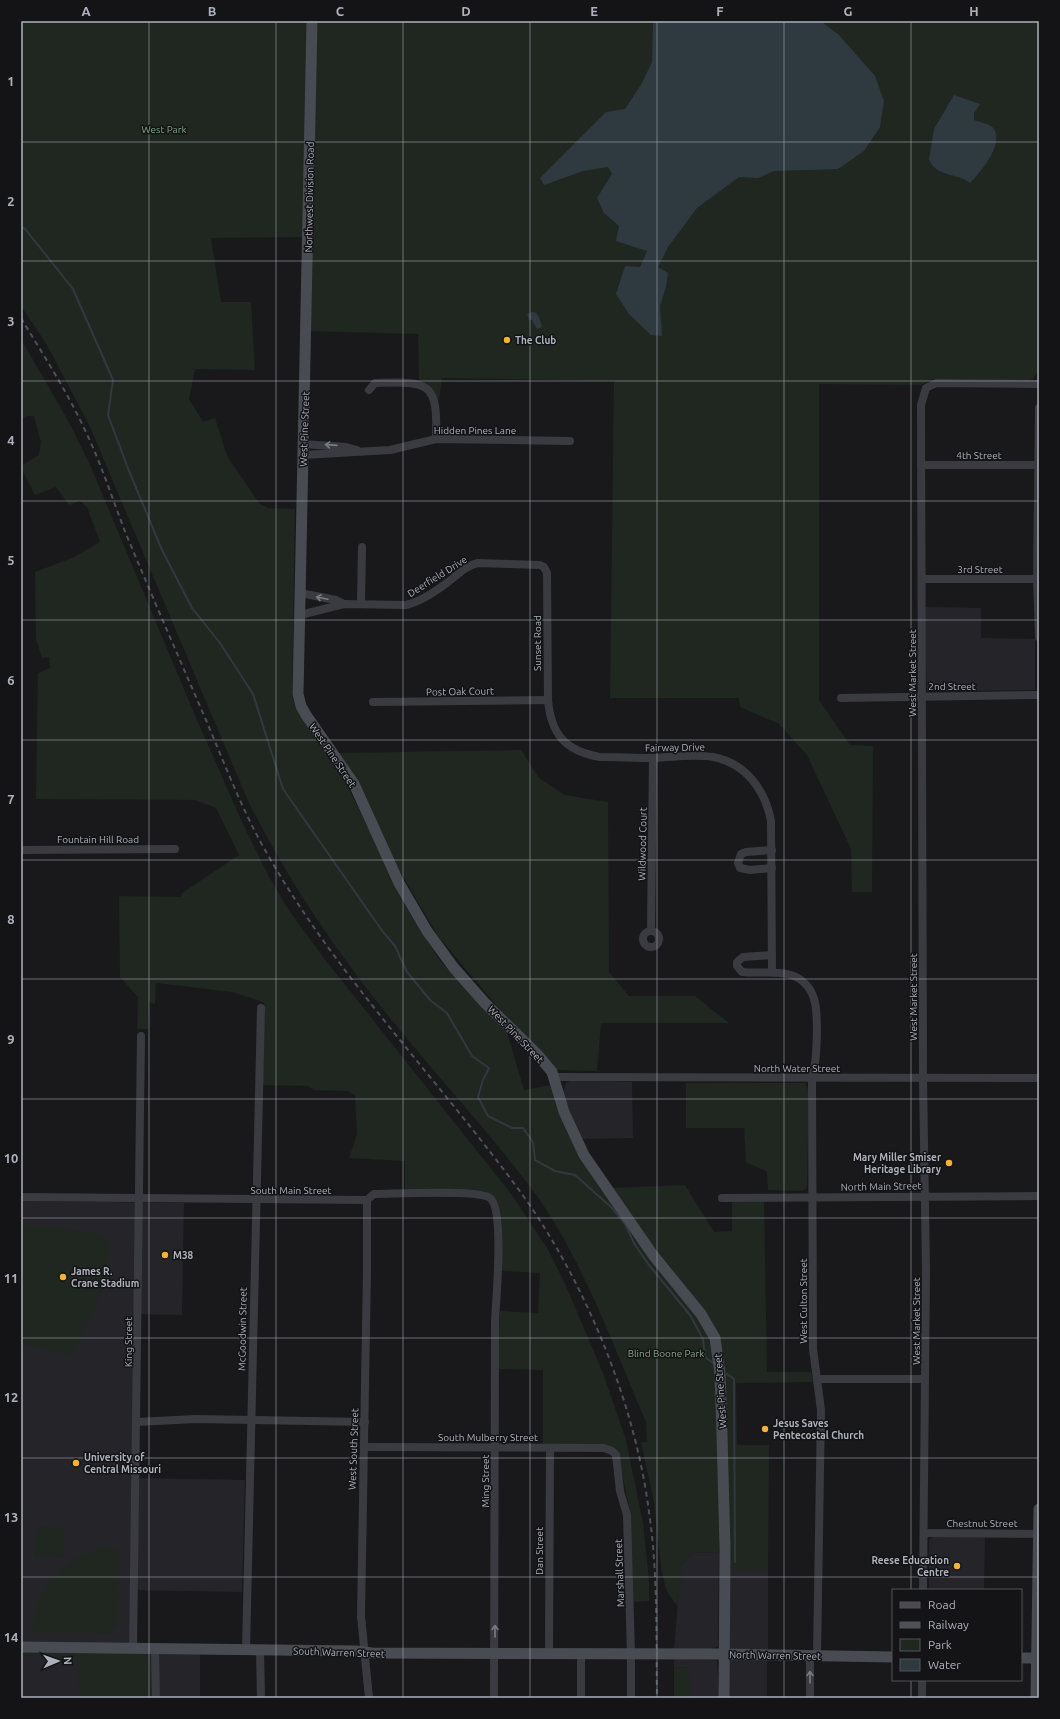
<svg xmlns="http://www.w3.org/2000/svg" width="1060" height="1719" font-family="Ubuntu,sans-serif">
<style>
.built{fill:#252529}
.green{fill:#1f2720}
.water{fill:#2f3940}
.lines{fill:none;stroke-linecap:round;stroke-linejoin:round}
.stream{stroke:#2f3940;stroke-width:2}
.street{stroke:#3a3b41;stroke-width:8}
.secondary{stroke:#484b51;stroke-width:11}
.rail{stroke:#4d5056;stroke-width:2;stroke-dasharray:5 4;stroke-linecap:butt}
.oneway{stroke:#797c84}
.grid{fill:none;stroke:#acb1bb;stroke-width:1;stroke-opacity:0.55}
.poi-dot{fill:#f6b137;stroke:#141417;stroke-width:1.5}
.labels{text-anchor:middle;stroke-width:3;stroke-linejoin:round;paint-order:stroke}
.park-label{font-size:10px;fill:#83a784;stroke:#141417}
.street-label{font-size:10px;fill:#acb1bb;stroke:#141417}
.poi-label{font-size:10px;font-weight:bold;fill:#acb1bb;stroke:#141417;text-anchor:start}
.neatline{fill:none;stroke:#acb1bb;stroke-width:1.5}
.grid-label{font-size:13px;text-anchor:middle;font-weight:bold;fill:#acb1bb}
</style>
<rect width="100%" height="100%" fill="#19191c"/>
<g class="built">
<path d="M924 607 981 608V638L1035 639V690L927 691Z"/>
<path d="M571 1081 632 1082 633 1138 580 1139 563 1094 566 1083Z"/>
<path d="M21 1201 184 1203 182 1315 135 1314 132 1478 245 1480 242 1592 130 1590 129 1653 200 1654V1698H21Z"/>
<path d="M934 1536 985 1537 984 1590H929V1542L930 1539Z"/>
<path d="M719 1552 718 1646 713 1649H674L681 1565 692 1553Z"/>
<path d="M729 1570H768V1650L731 1649 729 1647Z"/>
<path d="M674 1659 715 1660 717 1661 719 1698H689V1668L674 1667Z"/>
<path d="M733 1659 767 1660V1698H727L729 1661Z"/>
</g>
<g class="green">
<path d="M21 21H308L303 237 211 238 221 302H251L255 370 195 369 189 399 203 422 215 418 227 456 260 504 268 508 295 509 292 695 295 706 346 783 406 906 423 934 441 962 507 1032 524 1090 550 1085 559 1115 583 1163 704 1326C721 1360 717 1404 718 1441 718 1478 719 1515 719 1552L692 1553 681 1565V1581L677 1606 666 1590 661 1567 654 1502 641 1442H647L646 1422C613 1346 581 1254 531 1188 486 1128 433 1072 386 1013 333 947 286 877 248 801L90 427 47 345 21 306Z"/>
<path d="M317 21H1039V363C1038 370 1037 377 1030 380L934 379 920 385 819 384V700L850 745 873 746 872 892H852L851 849 807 755 779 724 740 707 739 698H610L614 381 442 378 439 400 429 387 419 380 418 334 309 331Z"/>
<path d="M21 339 70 424 91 467 194 713 242 822 268 875 288 909 323 957 512 1195 547 1248 566 1286 603 1373 626 1440 643 1523 649 1580V1601L632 1602 630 1511 618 1454 613 1448 543 1445V1370L497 1369 500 1311 538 1313 540 1273 501 1271C501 1248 510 1200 483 1191L405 1192V1161L349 1158 357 1134 355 1095 347 1091 314 1090 308 1086 261 1085 265 1012V1006L263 1002 232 992 156 983 155 1004 149 1002 148 1029H137L138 997 120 977 119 896 181 897 182 893 239 855 216 808 195 800 36 799 38 673 50 668 49 657 42 658 36 639 35 572 72 558 100 542 87 507 80 501 69 505 56 487 35 495 21 468V466L39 455 41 442 34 416H27L21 419Z"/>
<path d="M521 750 539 778 565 795 608 802 609 972 629 996H695L729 1023H601L597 1071 557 1070 497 1006 438 936 398 868 360 785 338 753Z"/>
<path d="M686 1083H805L809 1092 807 1185 806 1189 801 1191 768 1190 767 1172 746 1162 744 1128H686Z"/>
<path d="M685 1185 714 1232 732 1231V1202L764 1201 767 1372H811L813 1382 736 1383 737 1445H769L768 1570H729L721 1349 613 1188Z"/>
<path d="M21 1226H51L103 1236 110 1247 101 1294 72 1355 21 1344Z"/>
<path d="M36 1527 64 1528 63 1557 35 1556Z"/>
<path d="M103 1547 119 1548 118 1625 110 1633 32 1631C37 1583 59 1563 103 1547Z"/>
<path d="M21 1651 62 1653V1661L46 1662 41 1656H21Z"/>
<path d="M72 1652 148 1654 151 1658V1698H80L77 1657H70Z"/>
<path d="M674 1667 689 1668V1698H674Z"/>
</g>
<g class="water">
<path d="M653 21H821L839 35 875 76 884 101 880 127 864 151 838 169 774 171 758 178 739 177 697 208 668 247 658 267 668 273 666 287 660 306 662 336 651 335 629 314 616 294 625 266 640 267 647 251 616 241 619 226 604 213 597 198 612 174 608 167 583 171 544 185 540 178 606 112 625 109 642 83 652 62Z"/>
<path d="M954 95 980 104 974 113V120C980 123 990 123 994 129 1004 145 980 173 970 183 958 173 935 177 929 159L934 129Z"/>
<path d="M532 312C539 312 540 320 542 327L537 329 532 320H529L527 314Z"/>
</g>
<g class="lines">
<g class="stream">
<path d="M21 226 26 230 73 289 113 380 108 415 129 471 162 550 192 608 220 643 253 694 283 789 383 932 395 946 407 972 431 1001 447 1013 472 1056 489 1068 483 1080 478 1097 488 1116 512 1128H523L533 1142 535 1160 555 1171 575 1175 612 1208 625 1224 635 1245 649 1265 690 1315 703 1339 705 1357 713 1363"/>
<path d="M727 1374 734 1379 735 1562"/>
</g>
<g class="street">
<path d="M369 390 375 383C430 381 438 382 436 439"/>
<path d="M1039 408 1037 579 1039 637"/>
<path d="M303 444 346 447 357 450"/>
<path d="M303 455 390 450 436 439 570 441"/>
<path d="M921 465H1038"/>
<path d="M922 579H1039"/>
<path d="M300 593 336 600 344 604"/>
<path d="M361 604 362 547"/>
<path d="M300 615 344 604 406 605C420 602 433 593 444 585 456 577 464 566 478 563L540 565 544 567 547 573 548 700C551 734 565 751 600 757 618 757 636 758 655 758 674 757 694 754 713 757 746 763 765 790 771 821L772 972"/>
<path d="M841 698 1039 695"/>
<path d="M373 702 548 700"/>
<path d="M21 850 175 849"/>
<path d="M772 850 746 852 741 854 738 863 740 868 750 870 772 868"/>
<path d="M651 931 653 758"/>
<circle cx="651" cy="939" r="8"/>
<path d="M772 955 743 957 737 962V966L742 972C759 974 775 970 791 975 802 978 811 988 814 999 819 1015 817 1062 812 1078L813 1349 821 1410 817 1656"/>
<path d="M554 1077 1039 1078"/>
<path d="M21 1197 367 1200 374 1194C393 1194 479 1189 490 1198 505 1210 496 1299 495 1321L494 1698"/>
<path d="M722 1198 1039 1196"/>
<path d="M367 1200V1270L361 1616 369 1698"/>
<path d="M817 1379H925"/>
<path d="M137 1422 195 1419 365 1422"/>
<path d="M364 1447 604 1448 612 1451 616 1455 620 1491 627 1515 631 1655V1698"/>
<path d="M924 1533 1039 1534"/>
<path d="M923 1590 926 1271 923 1078 921 405 926 388 936 383 1039 384"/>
<path d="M133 1649 141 1036"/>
<path d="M155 1649 156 1698"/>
<path d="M246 1650 261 1008"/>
<path d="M260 1650 261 1698"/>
<path d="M549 1654 550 1448"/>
<path d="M581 1655V1698"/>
<path d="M810 1698V1656"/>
<path d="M922 1698V1680"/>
</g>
<g class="secondary">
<path d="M312 21 298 694 301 706 306 715 354 784 399 883 427 931 454 968 484 1002 538 1055 552 1072 564 1112 584 1155 653 1255 701 1314 715 1338 720 1374 722 1434 725 1549 724 1698"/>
<path d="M21 1647 356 1651 372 1653 724 1654 893 1657"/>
<path d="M1021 1658H1039"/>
<path d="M1036 1698 1039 1509"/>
</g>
<path class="rail" d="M21 318C42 353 65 388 83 426 100 460 112 498 126 534 152 596 179 658 206 720 223 760 239 802 260 841 330 969 433 1073 519 1190 584 1279 635 1402 649 1512 658 1573 656 1636 657 1698"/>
</g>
<defs><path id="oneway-shaft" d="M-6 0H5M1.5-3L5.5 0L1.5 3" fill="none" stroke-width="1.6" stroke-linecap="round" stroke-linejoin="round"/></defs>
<g class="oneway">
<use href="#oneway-shaft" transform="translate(331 445) rotate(-176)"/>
<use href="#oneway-shaft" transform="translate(322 598) rotate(-168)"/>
<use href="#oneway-shaft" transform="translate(495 1631) rotate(-90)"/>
<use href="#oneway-shaft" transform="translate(810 1677) rotate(-90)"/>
</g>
<path class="grid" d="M149 21V1698M276 21V1698M403 21V1698M530 21V1698M657 21V1698M784 21V1698M911 21V1590M21 142H1039M21 261H1039M21 381H1039M21 501H1039M21 620H1039M21 740H1039M21 860H1039M21 979H1039M21 1099H1039M21 1218H1039M21 1338H1039M21 1458H1039M21 1577H1039M911 1680V1698"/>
<g class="poi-dot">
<circle cx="507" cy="340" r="4"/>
<circle cx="949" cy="1163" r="4"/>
<circle cx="165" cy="1255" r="4"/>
<circle cx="63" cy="1277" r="4"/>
<circle cx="765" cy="1429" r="4"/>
<circle cx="76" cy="1463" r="4"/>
<circle cx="957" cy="1566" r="4"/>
</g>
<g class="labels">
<g class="park-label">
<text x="164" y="133">West Park</text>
<text x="666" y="1357">Blind Boone Park</text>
</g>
<g class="street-label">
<text transform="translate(309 197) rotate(-89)" y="4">Northwest Division Road</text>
<text transform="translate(304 429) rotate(-88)" y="4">West Pine Street</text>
<text x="475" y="434">Hidden Pines Lane</text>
<text x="979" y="459">4th Street</text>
<text x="980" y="573">3rd Street</text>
<text transform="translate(437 576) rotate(-32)" y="4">Deerfield Drive</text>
<text transform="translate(537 643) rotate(-90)" y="4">Sunset Road</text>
<text transform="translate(912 673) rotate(-90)" y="4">West Market Street</text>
<text x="952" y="690">2nd Street</text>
<text transform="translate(460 691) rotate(-1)" y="4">Post Oak Court</text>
<text transform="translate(675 747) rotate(-1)" y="4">Fairway Drive</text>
<text transform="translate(333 755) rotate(56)" y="4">West Pine Street</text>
<text x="98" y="843">Fountain Hill Road</text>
<text transform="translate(642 844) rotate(-89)" y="4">Wildwood Court</text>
<text transform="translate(913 997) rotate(-90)" y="4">West Market Street</text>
<text transform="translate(516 1034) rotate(46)" y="4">West Pine Street</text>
<text x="797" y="1072">North Water Street</text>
<text transform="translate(881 1186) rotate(-1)" y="4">North Main Street</text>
<text x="291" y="1194">South Main Street</text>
<text transform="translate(803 1301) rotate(-90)" y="4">West Culton Street</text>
<text transform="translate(916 1321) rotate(-90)" y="4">West Market Street</text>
<text transform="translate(242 1329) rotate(-89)" y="4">McGoodwin Street</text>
<text transform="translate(128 1342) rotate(-90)" y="4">King Street</text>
<text transform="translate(720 1391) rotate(-94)" y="4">West Pine Street</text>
<text x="488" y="1441">South Mulberry Street</text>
<text transform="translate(353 1449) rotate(-88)" y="4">West South Street</text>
<text transform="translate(485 1481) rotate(-90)" y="4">Ming Street</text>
<text x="982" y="1527">Chestnut Street</text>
<text transform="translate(539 1551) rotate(-90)" y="4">Dan Street</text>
<text transform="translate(619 1573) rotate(-92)" y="4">Marshall Street</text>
<text transform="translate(339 1652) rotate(2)" y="4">South Warren Street</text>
<text transform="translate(775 1655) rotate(1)" y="4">North Warren Street</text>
</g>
<g class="poi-label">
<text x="515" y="344">The Club</text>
<text x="941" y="1161" text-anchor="end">Mary Miller Smiser<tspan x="941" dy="12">Heritage Library</tspan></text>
<text x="173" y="1259">M38</text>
<text x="71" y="1275">James R.<tspan x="71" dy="12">Crane Stadium</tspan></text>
<text x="773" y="1427">Jesus Saves<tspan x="773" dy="12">Pentecostal Church</tspan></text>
<text x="84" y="1461">University of<tspan x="84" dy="12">Central Missouri</tspan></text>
<text x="949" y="1564" text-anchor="end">Reese Education<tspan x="949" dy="12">Centre</tspan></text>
</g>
</g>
<rect width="1060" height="1719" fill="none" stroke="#141417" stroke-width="44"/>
<rect x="892" y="1589" width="130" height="92" fill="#141417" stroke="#515359"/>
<rect x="900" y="1602" width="20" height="6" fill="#484b51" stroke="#515359"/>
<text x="928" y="1609" font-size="12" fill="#acb1bb">Road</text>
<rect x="900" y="1622" width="20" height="6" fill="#4d5056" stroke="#515359"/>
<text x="928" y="1629" font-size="12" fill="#acb1bb">Railway</text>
<rect x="900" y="1639" width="20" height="12" fill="#1f2720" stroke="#515359"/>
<text x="928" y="1649" font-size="12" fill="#acb1bb">Park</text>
<rect x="900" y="1659" width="20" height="12" fill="#2f3940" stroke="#515359"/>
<text x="928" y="1669" font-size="12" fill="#acb1bb">Water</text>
<g transform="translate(58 1661) rotate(88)" stroke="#141417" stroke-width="3" paint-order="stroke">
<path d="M0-3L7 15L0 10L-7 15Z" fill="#acb1bb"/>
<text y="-6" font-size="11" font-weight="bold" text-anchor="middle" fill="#acb1bb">N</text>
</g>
<rect x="22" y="22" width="1016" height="1675" class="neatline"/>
<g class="grid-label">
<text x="86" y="16">A</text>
<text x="212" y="16">B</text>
<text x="340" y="16">C</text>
<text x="466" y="16">D</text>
<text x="594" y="16">E</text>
<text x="720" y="16">F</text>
<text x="848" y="16">G</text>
<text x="974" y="16">H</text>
<text x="11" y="86">1</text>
<text x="11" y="206">2</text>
<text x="11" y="326">3</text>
<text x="11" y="445">4</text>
<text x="11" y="565">5</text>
<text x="11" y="685">6</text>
<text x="11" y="804">7</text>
<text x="11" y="924">8</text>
<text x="11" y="1044">9</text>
<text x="11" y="1163">10</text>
<text x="11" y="1283">11</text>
<text x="11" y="1402">12</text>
<text x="11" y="1522">13</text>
<text x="11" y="1642">14</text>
</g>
</svg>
